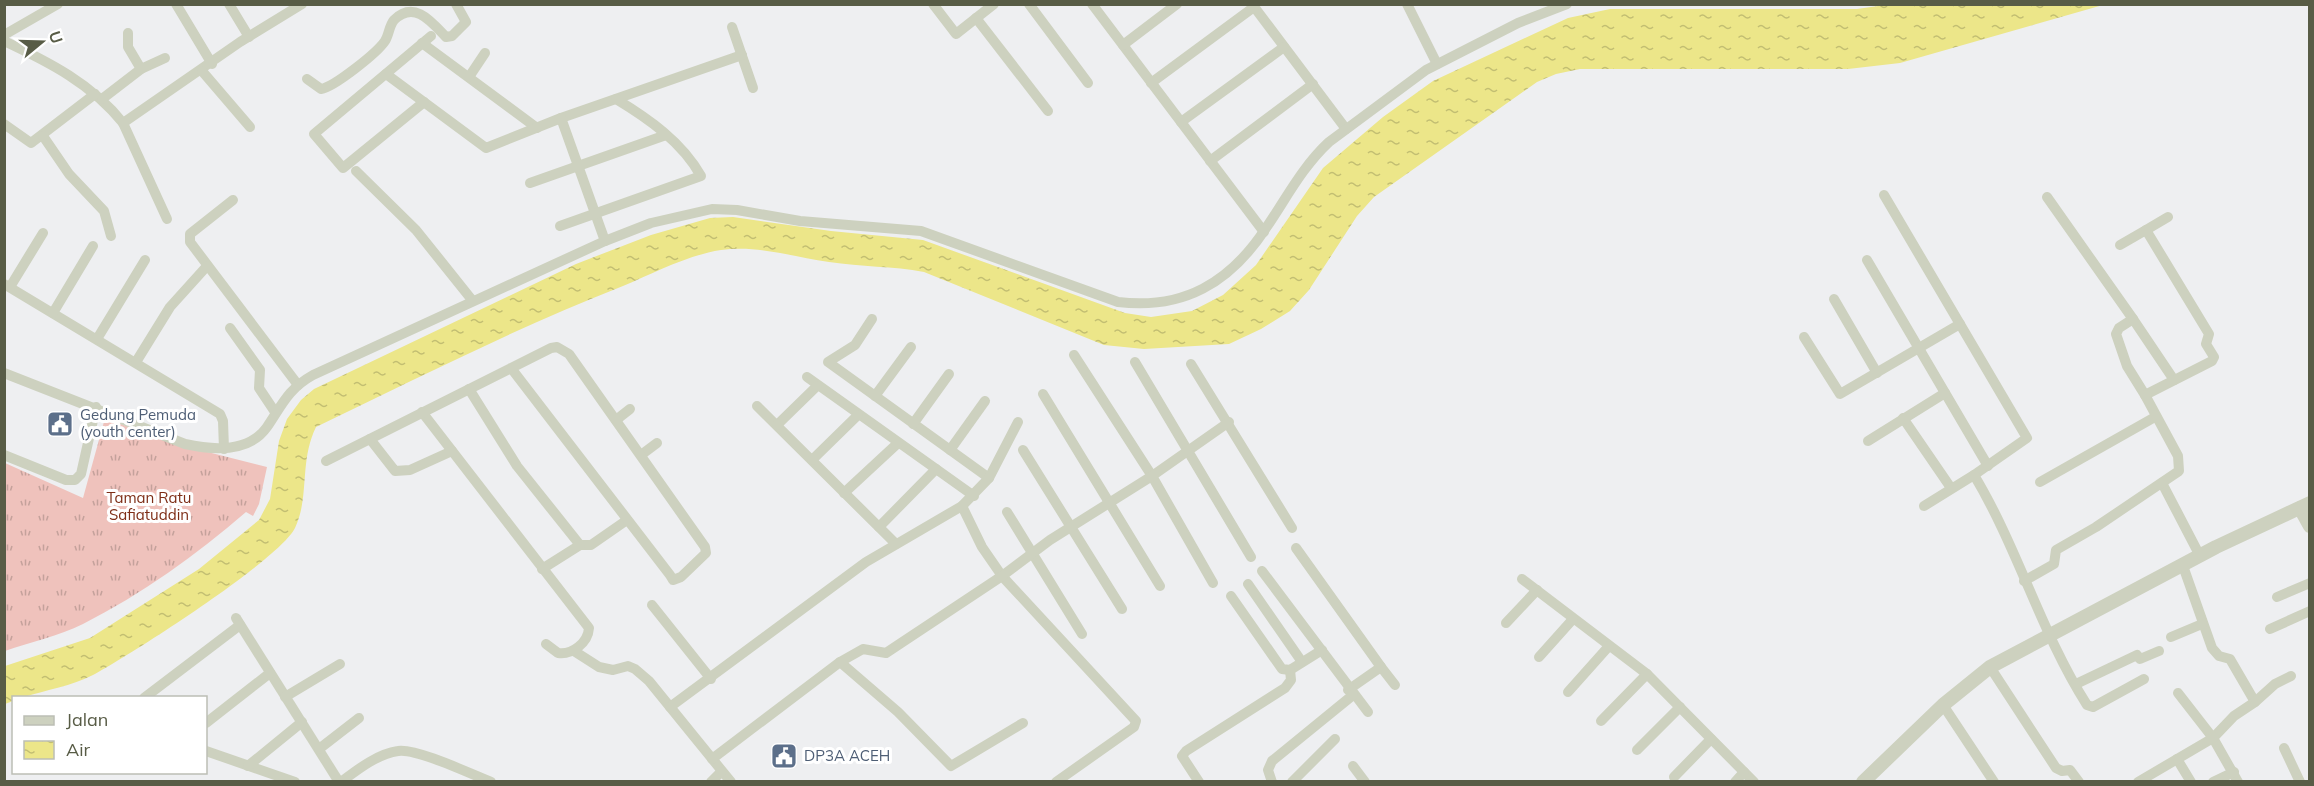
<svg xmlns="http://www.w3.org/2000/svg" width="2314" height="786" font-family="Mulish,sans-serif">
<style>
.grass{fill:url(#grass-tufts)}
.water{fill:url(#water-ripples)}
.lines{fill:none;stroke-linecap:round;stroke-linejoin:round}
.minor{stroke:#cdd1bf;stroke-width:10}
.tertiary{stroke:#cdd1bf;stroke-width:14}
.labels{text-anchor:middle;stroke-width:6;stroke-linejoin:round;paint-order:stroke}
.service-label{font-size:15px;fill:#4e5e75;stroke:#fff;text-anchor:start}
.park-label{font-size:15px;fill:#7e2e17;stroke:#fff}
</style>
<defs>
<pattern id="grass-tufts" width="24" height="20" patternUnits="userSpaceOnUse" patternTransform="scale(1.5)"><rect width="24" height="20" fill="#efc2bc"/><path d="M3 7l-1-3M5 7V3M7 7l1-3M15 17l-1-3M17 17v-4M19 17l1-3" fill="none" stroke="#c4a19b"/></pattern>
<pattern id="water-ripples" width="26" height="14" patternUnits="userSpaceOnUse" patternTransform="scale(1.5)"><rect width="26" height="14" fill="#ece689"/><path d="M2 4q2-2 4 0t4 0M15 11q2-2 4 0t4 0" fill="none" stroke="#c2be72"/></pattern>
</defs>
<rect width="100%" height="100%" fill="#eeeff1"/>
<path class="grass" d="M105 418 172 443 267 467 259 504 253 516 246 512C196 555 142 594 83 624 59 636 30 642 5 651V463L83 498Z"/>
<path class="water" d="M1892 4 2103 5 1900 63 1848 69H1580L1556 74 1537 82 1374 197 1357 216 1309 290 1290 311 1261 329 1229 344 1144 349 1104 345 924 272C893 266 861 267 829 262 792 257 759 245 721 250 688 255 654 273 623 286 518 327 418 378 316 427 299 462 310 496 295 528 279 560 130 655 93 675 72 686 46 690 24 697L14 698 13 701 5 704V666L90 638 199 569 259 520 270 499 279 441 287 419 301 400 314 389 576 264 651 235 710 218 733 217 831 231 923 240 1125 313 1151 317 1192 311 1223 295 1256 265 1323 168 1383 117 1433 81 1568 18 1610 9H1857Z"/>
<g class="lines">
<g class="minor">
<path d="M176 4 212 64"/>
<path d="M229 4 249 37"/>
<path d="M933 4 956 34 994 4"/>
<path d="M1029 4 1088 83"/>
<path d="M1092 4 1264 232"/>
<path d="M1252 4 1346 129"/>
<path d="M1407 4 1437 64"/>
<path d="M976 18 1048 111"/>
<path d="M732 27 753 88"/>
<path d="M128 33V47L141 69"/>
<path d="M4 35 58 4"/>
<path d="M4 41C49 62 92 84 123 123L240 42 302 4"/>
<path d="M422 43 537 128"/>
<path d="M1123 45 1177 4"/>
<path d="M202 71 250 127"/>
<path d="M386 74 486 148 561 118 742 55"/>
<path d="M469 77 485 53"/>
<path d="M307 79 321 89C334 87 377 53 385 41 389 35 389 26 394 20 414 0 431 21 446 37L452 36 466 22 456 4"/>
<path d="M1151 83 1254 7"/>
<path d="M102 99 141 69 165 58"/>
<path d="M424 102 343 168 314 134 431 36"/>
<path d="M561 118 605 241"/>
<path d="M1181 122 1284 47"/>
<path d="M123 123 167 219"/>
<path d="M4 124 31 143 95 94"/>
<path d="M43 136 69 174 104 211 111 236"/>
<path d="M1210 161 1313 84"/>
<path d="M356 171 416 230 472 300"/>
<path d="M530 183 666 135"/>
<path d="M1884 195 2027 438 1974 475"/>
<path d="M2047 197 2133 319 2119 328 2116 334 2127 366 2145 395"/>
<path d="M233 200 190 234V242L298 385"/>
<path d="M560 226 701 176C682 142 649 119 616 99"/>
<path d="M2120 245 2146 230"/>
<path d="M1867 260 1988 466"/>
<path d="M4 284 220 414 223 421 224 449"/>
<path d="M10 287 43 233"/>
<path d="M1834 299 1877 373"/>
<path d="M53 313 93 246"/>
<path d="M872 319 855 345 828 362 989 478"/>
<path d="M2133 319 2174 380"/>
<path d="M230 328 260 370 259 388 275 412"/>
<path d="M1804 337 1840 394 1960 324"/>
<path d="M97 339 145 260"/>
<path d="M1074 355 1152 476 1213 583"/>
<path d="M136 362 170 307 207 266"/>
<path d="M1135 362 1251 557"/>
<path d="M1191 364 1292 528"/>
<path d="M4 373 185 444C212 450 249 453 267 427 282 405 288 389 313 375L605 241 651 223 712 209 737 210 800 221 921 231 1118 302C1183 310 1230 283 1266 228 1286 199 1302 167 1329 142L1426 70 1518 23 1567 4"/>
<path d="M807 377 974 496"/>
<path d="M469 389 517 466 580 545H591L627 520"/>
<path d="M1043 394 1160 586"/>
<path d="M875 396 911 347"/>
<path d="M757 406 896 544"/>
<path d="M422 412 589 628C588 643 572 655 558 653L546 644"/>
<path d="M1903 418 1951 488"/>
<path d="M616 420 630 409"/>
<path d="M913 424 949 374"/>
<path d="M777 425 817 386"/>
<path d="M370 439 395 471 410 470 452 451"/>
<path d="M1868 441 1945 393"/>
<path d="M950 450 985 401"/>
<path d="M1023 450 1122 609"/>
<path d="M4 455 66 480H75L81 474 96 407"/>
<path d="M641 455 657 443"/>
<path d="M812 460 858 415"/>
<path d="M326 461C401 423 476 385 551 348L557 347 569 354 705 547 706 553 681 577 673 580 670 575 511 368"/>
<path d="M2040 482 2155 417"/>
<path d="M2162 483 2200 556"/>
<path d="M844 493 898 443"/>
<path d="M962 506 982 547 1002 576 1136 721 1134 727 1056 782"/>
<path d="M1924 506 1974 475C2018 548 2041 633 2087 705L2093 707 2144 679"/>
<path d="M1007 512 1082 634"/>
<path d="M879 527 936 469"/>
<path d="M1296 548 1381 667 1348 690"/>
<path d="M2183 566 2212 648 2219 656 2230 659 2255 702"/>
<path d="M542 569 580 545"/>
<path d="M1262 571 1368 712"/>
<path d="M1522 579 1647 674 1754 782"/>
<path d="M2024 581 2054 564 2056 550 2096 527 2179 471 2178 456 2145 395 2212 361 2214 357 2206 344 2209 334 2146 230 2168 217"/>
<path d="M1248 584 1302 662"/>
<path d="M1231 596 1282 669 1290 670 1322 650"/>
<path d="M2277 597 2310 583"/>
<path d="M652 605 711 679"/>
<path d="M236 618 339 782"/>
<path d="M1506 623 1537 590"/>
<path d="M2270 629 2310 611"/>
<path d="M2171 637 2202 624"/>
<path d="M574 651 599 667 613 670 628 666 635 669 649 681 731 782"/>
<path d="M1539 657 1573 619"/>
<path d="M840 662 898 712 951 766 1023 723"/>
<path d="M1381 667 1395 685"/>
<path d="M1990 667 2056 768 2062 771 2070 770 2079 782"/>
<path d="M2076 684 2137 655 2140 659 2159 651"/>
<path d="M1568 692 1609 646"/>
<path d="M2178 693 2213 738 2238 782"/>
<path d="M285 697 340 664"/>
<path d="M144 698 240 625"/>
<path d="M1943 705 1994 782"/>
<path d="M670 707 866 562 962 506 989 478 1018 422"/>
<path d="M1601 721 1647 674"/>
<path d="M206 723 270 673"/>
<path d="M2284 748 2300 782"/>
<path d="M319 749 359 718"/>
<path d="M1637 750 1680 707"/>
<path d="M206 751 295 782"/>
<path d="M712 759 840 662 863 649 886 653 1002 576 1050 540 1152 476 1229 422"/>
<path d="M2177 759 2191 782"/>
<path d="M248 766 302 722"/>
<path d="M1353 766 1365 782"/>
<path d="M1674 777 1711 739"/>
<path d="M341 782C357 770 377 754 398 751 416 748 471 774 491 782"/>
<path d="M711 782 721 772"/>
<path d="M1199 782 1182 756 1186 751 1285 688 1291 680 1290 670"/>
<path d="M1272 782 1268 770 1272 761 1353 695"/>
<path d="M1292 782 1335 739"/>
<path d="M1735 782 1744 772"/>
<path d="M2138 782 2213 738 2234 716 2255 702 2275 684 2291 676"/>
<path d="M2213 782 2234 772"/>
</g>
<g class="tertiary">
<path d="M2300 508 2310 526"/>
<path d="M1863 782 1943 705 1990 667 2216 547 2310 503"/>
</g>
</g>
<defs>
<symbol id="civic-square" viewBox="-11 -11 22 22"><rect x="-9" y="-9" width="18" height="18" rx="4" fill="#5c6f8a" stroke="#fff"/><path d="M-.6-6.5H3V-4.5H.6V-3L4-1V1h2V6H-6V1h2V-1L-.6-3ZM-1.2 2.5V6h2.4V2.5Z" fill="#fff"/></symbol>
</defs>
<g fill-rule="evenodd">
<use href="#civic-square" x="45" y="409" width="30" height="30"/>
<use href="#civic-square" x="769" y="741" width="30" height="30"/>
</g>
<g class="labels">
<g class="service-label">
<text x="80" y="420">Gedung Pemuda<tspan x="80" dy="17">(youth center)</tspan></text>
<text x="804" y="761">DP3A ACEH</text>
</g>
<g class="park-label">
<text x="149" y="503">Taman Ratu<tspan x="149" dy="17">Safiatuddin</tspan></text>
</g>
</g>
<rect width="2314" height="786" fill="none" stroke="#585c46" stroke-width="12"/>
<rect x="12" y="696" width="195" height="78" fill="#ffffff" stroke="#bcbeb5" stroke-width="1.5"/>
<rect x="24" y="716" width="30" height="9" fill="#cdd1bf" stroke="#bcbeb5" stroke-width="1.5"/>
<text x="66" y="726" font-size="18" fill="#585c46">Jalan</text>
<rect x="24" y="741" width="30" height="18" fill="url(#water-ripples)" stroke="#bcbeb5" stroke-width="1.5"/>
<text x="66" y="756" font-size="18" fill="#585c46">Air</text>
<g transform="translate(42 42) rotate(71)" stroke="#ffffff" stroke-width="4.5" paint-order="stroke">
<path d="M0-4.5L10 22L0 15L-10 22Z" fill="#585c46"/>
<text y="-9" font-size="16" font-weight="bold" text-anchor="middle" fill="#585c46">U</text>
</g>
</svg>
